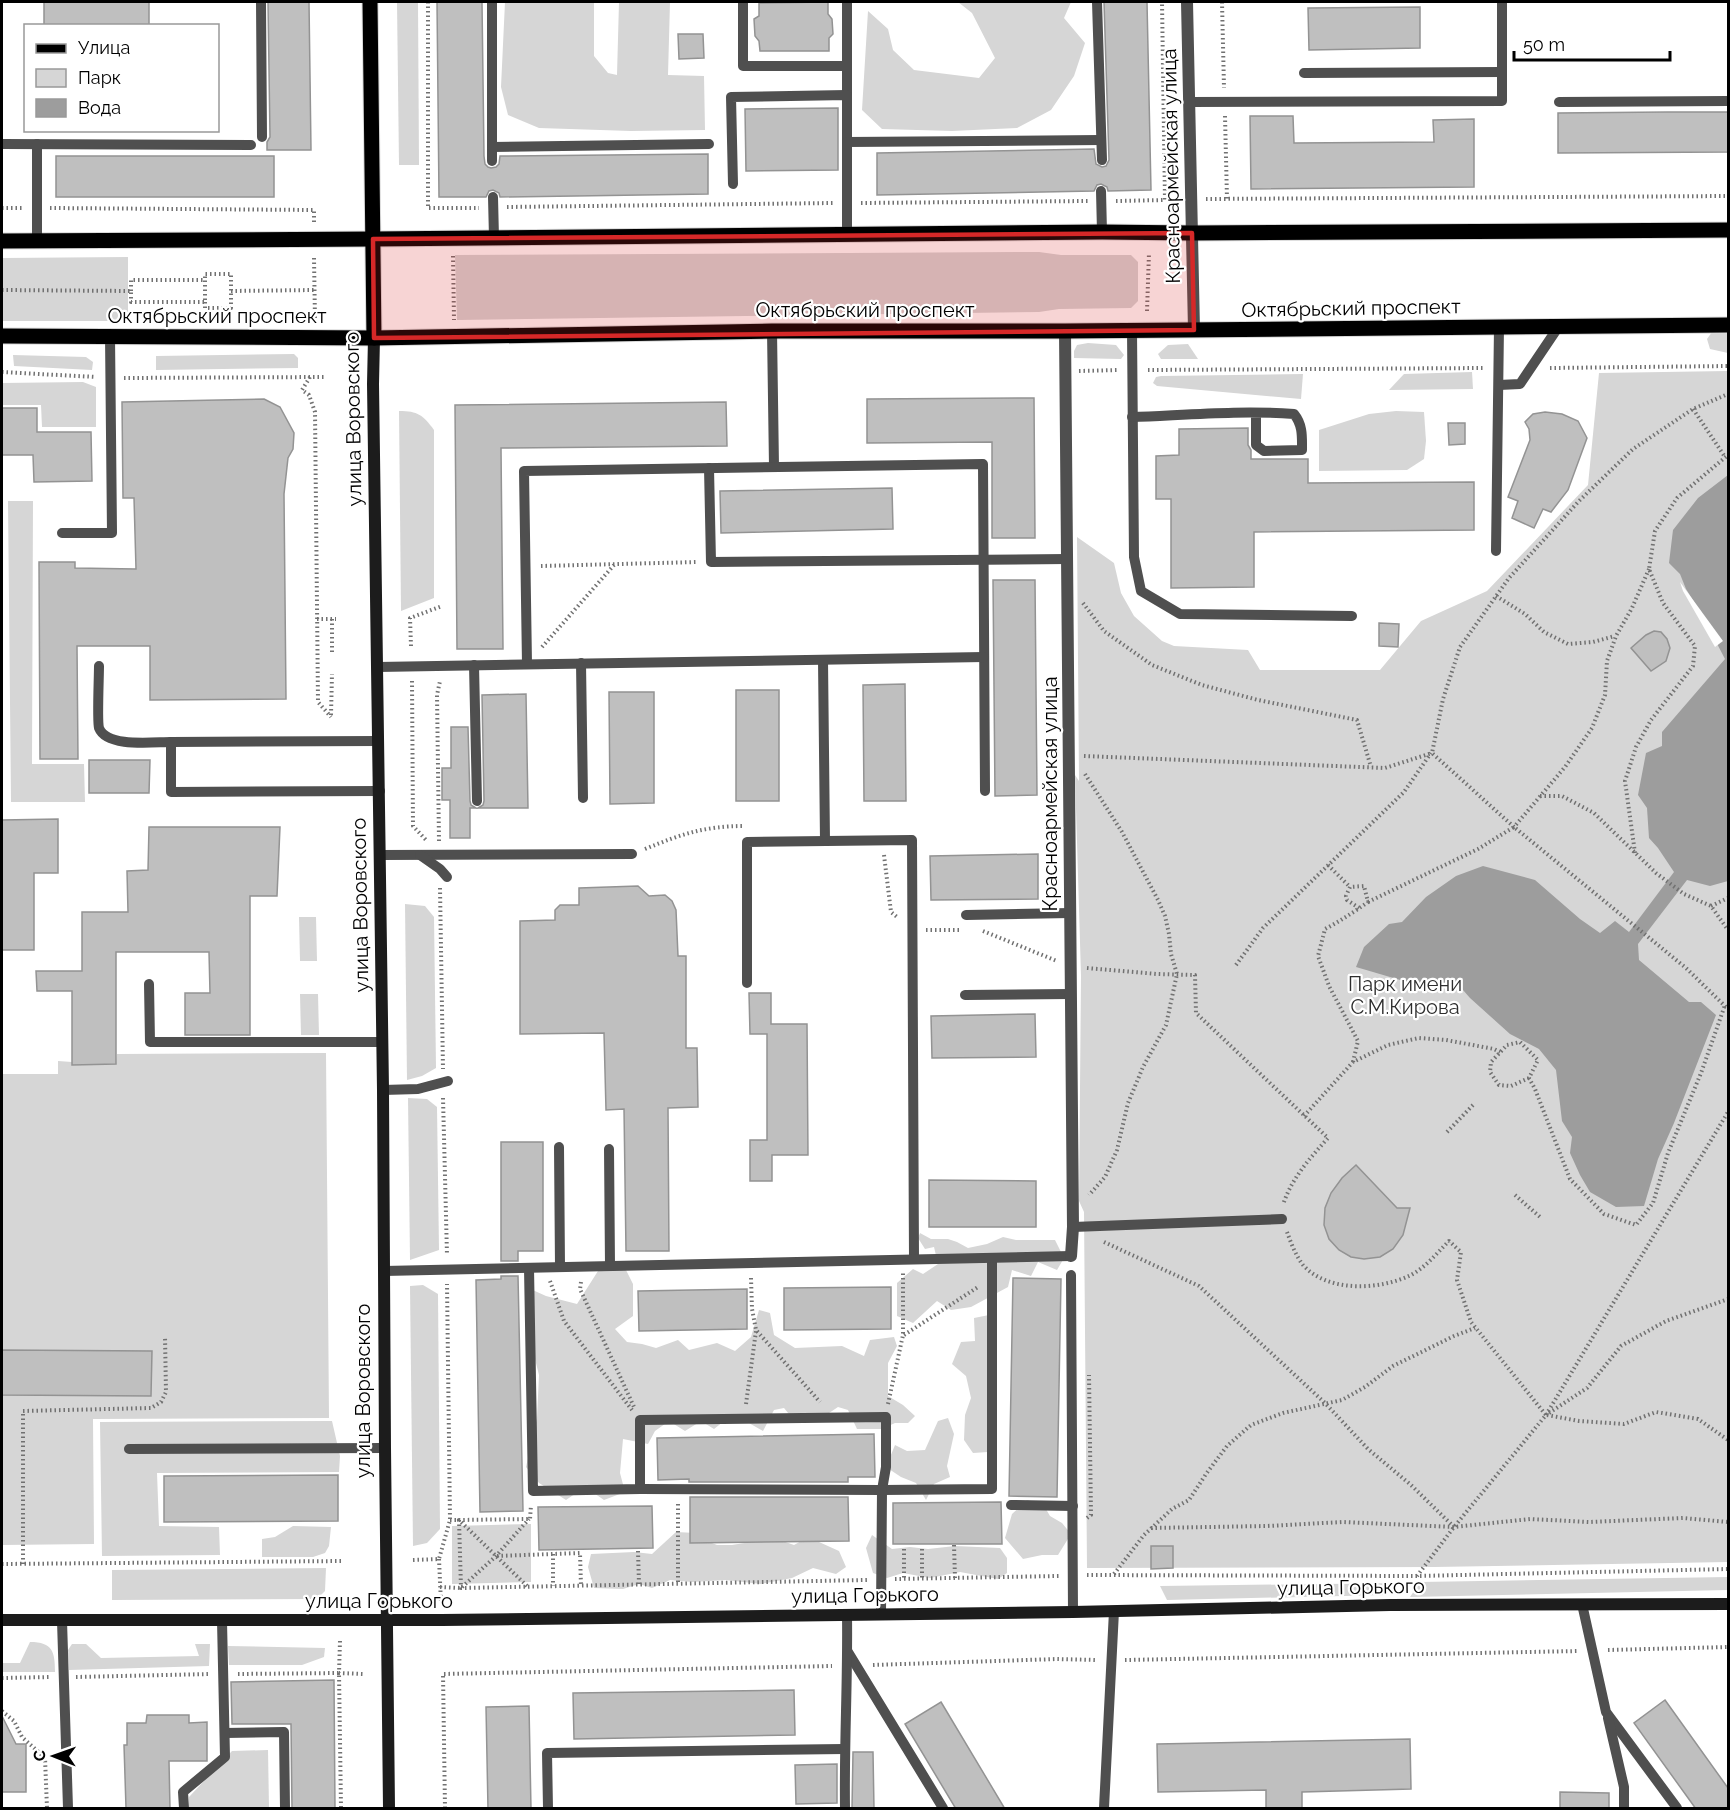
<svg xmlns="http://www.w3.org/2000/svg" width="1730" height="1810" font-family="Raleway,sans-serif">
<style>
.green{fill:#d6d6d6}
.water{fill:#9d9d9d}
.pier{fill:#fff}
.building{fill:#bfbfbf;stroke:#939393;stroke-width:1.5}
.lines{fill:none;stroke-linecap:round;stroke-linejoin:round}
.primary-casing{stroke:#dbdbdb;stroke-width:17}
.path{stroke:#717171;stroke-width:4;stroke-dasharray:1.5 3;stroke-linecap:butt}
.lane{stroke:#4f4f4f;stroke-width:10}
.street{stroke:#4f4f4f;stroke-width:12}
.secondary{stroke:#1c1c1c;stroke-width:12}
.primary{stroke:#000;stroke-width:15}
.marked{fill:#d62828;fill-opacity:0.2;stroke:#d62828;stroke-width:4.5;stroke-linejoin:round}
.labels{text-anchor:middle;stroke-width:4.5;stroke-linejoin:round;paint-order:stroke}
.street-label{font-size:20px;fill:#000;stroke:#fff}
.park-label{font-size:20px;fill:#2d2d2d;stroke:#fff}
</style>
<rect width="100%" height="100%" fill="#fff"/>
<g class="green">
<path d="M397 2H418L419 165H399Z"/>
<path d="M505 2H594V56L608 73 617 75 619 2H670L668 75 704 76 705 130 631 131 539 128 508 115 501 87Z"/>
<path d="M958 2H1071L1064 18 1085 43 1074 76 1051 110 1017 128 952 131 882 129 862 110 868 11 888 29 893 50 914 70 979 78 995 58 972 13Z"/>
<path d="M1039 252 1061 255H1131L1138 262V301L1131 308 1059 309 1039 312 457 320 455 255Z"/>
<path d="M128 257V321H2V258Z"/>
<path d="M1712 332H1728V353L1710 349 1707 339Z"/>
<path d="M1088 343 1116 345 1124 355 1121 359 1074 358V351L1077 345Z"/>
<path d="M1188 344 1198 359H1161L1158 354 1168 345Z"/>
<path d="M294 354 298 358V368L156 370V356Z"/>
<path d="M13 355 86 357 93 362 92 370 14 366Z"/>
<path d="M1728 371V1562L1434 1567 1087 1568 1084 1212 1079 1201 1081 976 1075 775 1079 781 1077 537 1114 563 1121 593 1134 616 1162 641 1174 646 1248 650 1260 670H1380L1421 621 1487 591 1588 485 1599 373Z"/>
<path d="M1472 372 1473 389 1389 390 1404 374Z"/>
<path d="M1303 374 1301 399 1157 386 1153 383 1156 377 1161 376Z"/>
<path d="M83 382 96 387V427H42L41 405H2V383Z"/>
<path d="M399 411C418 411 423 415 434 430V598L401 611Z"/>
<path d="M1396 411 1424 412 1426 441 1424 459 1407 470 1319 471V430L1369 414Z"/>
<path d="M8 501H33L32 764H84L85 802H11Z"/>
<path d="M405 904 425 906 434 917 436 1068 422 1076 407 1080Z"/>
<path d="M299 917H316L317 961H300Z"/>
<path d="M300 994H318L319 1035H301Z"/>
<path d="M326 1053 329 1418 93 1419 94 1544 2 1545V1074H58V1061L72 1062 73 1065 116 1064 117 1054Z"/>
<path d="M408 1098 427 1099 437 1107 439 1250 410 1260Z"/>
<path d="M920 1233 931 1239H948L957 1242 968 1248 987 1244 1003 1237 1016 1240H1055L1064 1258 1057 1270 1038 1262 1031 1276 1012 1270 1008 1287 971 1307 951 1310 937 1301 913 1323 897 1316V1283L913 1269 923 1274 938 1264 934 1247 925 1249 918 1238Z"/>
<path d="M622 1262 633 1284V1316L615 1329 627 1342 642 1344 656 1348 678 1340 689 1350 717 1343 735 1351 751 1337 759 1310 770 1313 774 1335 795 1348 842 1346 864 1356 870 1340 894 1337 897 1346 888 1363V1396L903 1405 915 1416 908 1423H895L882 1429H857L848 1410 838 1407 820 1419H793L784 1408 774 1410 763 1431 733 1414 714 1429 701 1421 685 1431 669 1421 655 1431 648 1444 623 1439 620 1473 625 1492 604 1500 585 1487 566 1500 539 1483 526 1467 537 1418 539 1375 529 1335 526 1287 546 1296 577 1304 598 1271Z"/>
<path d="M423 1285 438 1294 440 1529 427 1543 413 1546 410 1286Z"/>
<path d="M989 1315 988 1452 973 1453 964 1440 965 1415 971 1398 966 1376 952 1364 961 1342 975 1341 974 1318Z"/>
<path d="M948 1418 954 1434 947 1466 950 1477 934 1484 926 1500 916 1483 901 1477 886 1467 895 1445 907 1451 925 1450 938 1421Z"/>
<path d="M332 1421 340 1456 339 1472 157 1473 159 1526 219 1527 220 1555 102 1556 100 1422Z"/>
<path d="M1027 1500 1043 1504 1050 1516 1062 1523 1071 1534 1058 1555H1042L1023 1559 1005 1538 1012 1514Z"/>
<path d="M531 1524V1582L452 1584V1526Z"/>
<path d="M293 1526 331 1527 329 1546 325 1553 313 1557H262V1539L275 1537Z"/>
<path d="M676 1532 696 1533 704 1540 717 1545H732L774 1538 794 1545 805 1539 819 1542 839 1551 846 1567 836 1574 813 1568 792 1578 761 1584 726 1580 692 1582 670 1580 652 1588 639 1584 623 1589 594 1588 588 1567 591 1554 634 1552 652 1554Z"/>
<path d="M872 1535 892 1549 910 1547 928 1549 955 1546 1000 1548 1007 1558V1573L998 1579 960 1572 930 1578 903 1573 887 1578 873 1573 866 1548Z"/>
<path d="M326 1568 325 1591 317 1599 112 1600V1570Z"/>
<path d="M1728 1577V1590L1410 1597 1420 1582Z"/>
<path d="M1400 1583 1386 1595 1167 1600 1160 1586Z"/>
<path d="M30 1642C53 1642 55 1652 55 1672H2V1663H20Z"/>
<path d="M72 1644H86L101 1658 199 1656 195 1644H210L209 1666 69 1670 68 1650Z"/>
<path d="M228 1646 325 1648 324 1657 302 1665H229Z"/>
<path d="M268 1750 269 1808H189V1797L232 1751Z"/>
</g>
<path class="water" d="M1728 475V881L1710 886 1687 880 1638 944 1639 960 1689 1002H1701L1716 1015 1674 1123 1658 1159 1644 1206 1616 1207 1590 1192 1580 1175 1570 1153 1572 1137 1562 1121 1556 1070 1539 1049 1510 1034 1470 998 1456 982 1442 989 1407 982 1356 967 1364 947 1389 924 1402 922 1426 897 1456 876 1483 866 1535 880 1580 919 1600 933 1615 921 1629 932 1674 872 1658 848 1649 838 1647 808 1638 795 1646 753 1662 746V732L1725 659 1701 613 1686 589 1680 574 1669 563 1673 530 1698 498Z"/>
<path class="pier" d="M1680 582 1723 641 1715 647 1683 591Z"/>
<g class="building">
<rect x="44" y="2" width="105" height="24"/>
<path d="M268 2H309L311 150H267V142L270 137Z"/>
<path d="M437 2H482L484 156 485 164 488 167 491 168 496 167 499 164 500 156 708 154V194L500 197 499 193 493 190 489 191 486 197H439Z"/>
<path d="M828 2V14L832 19 833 34 829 38V51H760L759 41 755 36 754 19 759 16V3Z"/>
<path d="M1104 2H1147L1151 190 1108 191 1107 187 1101 184 1097 185 1094 191 877 195V153L1094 149 1096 164 1102 167 1106 166 1109 160Z"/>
<path d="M1420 7V48L1309 50 1308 8Z"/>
<path d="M678 34H703L704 58 679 59Z"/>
<path d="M838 108V170L746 171 745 109Z"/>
<path d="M1667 112H1728V152L1558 153V113Z"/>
<path d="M1250 116H1293L1294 143 1434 142 1433 120 1474 119V187L1251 189Z"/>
<rect x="56" y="156" width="218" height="41"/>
<path d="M1034 398 1035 538H992V442L867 443V399Z"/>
<path d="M264 399 280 407 294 433 293 449 288 458 284 494 286 699 150 700V646H77L78 759H40L39 562H75V568L136 569 134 498H123L122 402Z"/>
<path d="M726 402 727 446 501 448 503 649H457L455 405Z"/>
<path d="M2 408H37V432H91L92 481 34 482 33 455H2Z"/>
<path d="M1545 412 1562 414 1578 421 1587 438 1568 490 1551 512 1543 509 1534 528 1512 518 1518 501 1508 497 1530 440 1529 429 1525 422 1533 414Z"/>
<path d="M1448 423H1465V444L1449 445Z"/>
<path d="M1248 428V445L1251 450V459H1308V483L1474 482V530L1254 532V587L1171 588V499H1156V456L1179 455V429Z"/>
<path d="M892 488 893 529 721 533 720 491Z"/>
<path d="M993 580H1035L1037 795 995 796Z"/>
<path d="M1379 623 1399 624 1398 647 1379 646Z"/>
<path d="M1654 631 1661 632 1667 639 1670 648 1666 661 1651 671 1631 648 1646 635Z"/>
<path d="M905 684 906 801H864L863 685Z"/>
<rect x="736" y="690" width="43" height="111"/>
<path d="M609 692H654V803L610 804Z"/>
<path d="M526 694 528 808H478L483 805 484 801 482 695Z"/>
<path d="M451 727H468L470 801 471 805 476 808H470V838H450V800H442V768H451Z"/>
<path d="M89 760H150L149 793H89Z"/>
<path d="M58 819V873H34V950H2V820Z"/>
<path d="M149 827H280L277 896H250V1035H185V993H210L209 952H116V1064L72 1065V991H37L36 971H82V912H128L127 871 148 870Z"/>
<path d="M1038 854V899L931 900 930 856Z"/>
<path d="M638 886 649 896 665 895 672 901 676 910 678 956H686V1048H697L698 1107 668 1108 669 1251H626L624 1109 606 1110 604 1033 520 1034V921L555 920V910L560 905H579V888Z"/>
<path d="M749 993H771V1024H807L808 1155H772V1181H750V1140H767V1034H750Z"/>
<path d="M1035 1014 1036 1057 932 1058 931 1016Z"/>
<path d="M501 1142H543V1251H518V1261H501Z"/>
<path d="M1356 1165 1397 1208H1410L1403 1235 1393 1249 1380 1257 1364 1259 1351 1257 1339 1250 1329 1239 1324 1225 1325 1208 1331 1193 1342 1178Z"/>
<path d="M929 1180 1036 1181V1227H929Z"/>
<path d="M501 1276H518L523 1511 480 1512 476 1280 501 1279Z"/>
<path d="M1013 1278 1061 1279 1057 1497 1009 1496Z"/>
<path d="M891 1287V1329L784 1330V1288Z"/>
<path d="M747 1289V1329L639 1331 638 1291Z"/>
<path d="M2 1350 152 1351 151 1396 2 1395Z"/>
<path d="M874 1434 875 1477H848V1482H689V1479L658 1480 657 1438Z"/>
<path d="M338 1475V1521L164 1522V1476Z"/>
<path d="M690 1497H848L849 1541 690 1543Z"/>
<path d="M1001 1502 1002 1544H893V1503Z"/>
<path d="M652 1506 653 1548 539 1550 538 1507Z"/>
<path d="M1151 1546H1173V1568L1151 1569Z"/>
<path d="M334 1680 335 1809H292L291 1724H232L231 1682Z"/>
<path d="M794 1690 795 1735 574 1739 573 1693Z"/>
<path d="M1665 1700 1728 1788V1809H1696L1634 1723Z"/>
<path d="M941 1702 1005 1809H956L905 1724Z"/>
<path d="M529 1706 531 1809H488L486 1707Z"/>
<path d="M147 1715H189V1723L207 1722V1761H169L170 1809 126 1808 124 1745H127V1723H146Z"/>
<path d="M2 1716 16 1744H26V1792H2Z"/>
<path d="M1410 1739 1411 1789 1302 1792V1809H1266V1790L1158 1792 1157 1744Z"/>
<path d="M853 1752H873L874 1809H852Z"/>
<path d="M837 1764V1803L796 1804 795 1765Z"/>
<path d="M1560 1792 1609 1793V1809H1560Z"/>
</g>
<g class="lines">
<defs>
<g id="primary">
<path d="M370 2 374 338"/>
<path d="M2 241 373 239 1102 232 1192 233 1728 230"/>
<path d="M2 336 374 338 772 331H1065L1728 325"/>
</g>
</defs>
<use href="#primary" class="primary-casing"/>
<g class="path">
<path d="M428 2V208H479"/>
<path d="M1222 2 1224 88"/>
<path d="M1225 116 1227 199"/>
<path d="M1206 199 1728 196"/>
<path d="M1116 201 1165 200 1162 2"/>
<path d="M861 203 1088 201"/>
<path d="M507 207 833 203"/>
<path d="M2 208H22"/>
<path d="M50 208 314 210V224"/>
<path d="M453 256 454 320"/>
<path d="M314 258 315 320"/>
<path d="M2 290 131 291V302H205V280H131V291"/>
<path d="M231 291 314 290"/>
<path d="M205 302V308H231V274H205V280"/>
<path d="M1147 311 1149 253"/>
<path d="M1550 368 1728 366"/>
<path d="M1148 370 1485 368"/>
<path d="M1079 371 1119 370"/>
<path d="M2 372 96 377"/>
<path d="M310 377 302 390 309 395 315 412 318 702 331 717"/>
<path d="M124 378 324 377"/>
<path d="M1693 409 1725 457"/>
<path d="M541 566 698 562"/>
<path d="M1649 569 1632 608 1616 636 1607 661 1605 695 1592 728 1565 767 1514 827 1432 753 1443 699 1460 647 1509 578 1579 501 1633 449 1693 409 1728 394"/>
<path d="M1496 596 1525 614 1544 632 1568 644 1593 642 1615 636"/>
<path d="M1083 603 1104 631 1152 665 1202 685 1258 700 1357 720 1371 767"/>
<path d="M317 619H336"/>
<path d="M332 619V652"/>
<path d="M411 646 410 618 442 606"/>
<path d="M542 647 614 565"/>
<path d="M412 681 413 826 426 840"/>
<path d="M331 715 332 674"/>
<path d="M1084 756 1385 768 1432 753"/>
<path d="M1085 774 1122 832 1158 900 1165 916 1169 934 1171 954 1177 974 1166 1025 1143 1067 1128 1103 1117 1150 1105 1177 1089 1195"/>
<path d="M1540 796H1562L1594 813 1656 873 1684 894 1711 906 1728 930"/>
<path d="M439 841 437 695 440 681"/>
<path d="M645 849C682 834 704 826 745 826"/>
<path d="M1635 853 1625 781 1636 747 1651 720 1693 666 1695 646 1663 603 1649 569 1655 531 1677 498 1728 455"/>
<path d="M884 855 891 912 897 917"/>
<path d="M1328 865 1350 887"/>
<path d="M440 888 443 1069"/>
<path d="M1368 902 1478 849 1514 827 1686 968 1728 1009"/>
<path d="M1711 906 1728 898"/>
<path d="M926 930H961"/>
<path d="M983 931 1057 961"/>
<path d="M1236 965 1263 928 1404 792 1431 753"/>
<path d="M1087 968 1157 974 1195 975 1196 1013 1328 1138C1310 1158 1291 1179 1283 1205"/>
<path d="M1353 1062 1358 1041 1329 986 1318 956 1325 929C1340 921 1354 912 1368 902L1364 886 1350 887 1346 896 1347 900 1359 908"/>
<path d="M1529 1078 1511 1086 1499 1085 1490 1072 1491 1062 1507 1045 1520 1042 1538 1060 1529 1078 1535 1089 1570 1179 1604 1214 1636 1225 1653 1203 1668 1153 1701 1073 1725 1005"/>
<path d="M443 1098 447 1255"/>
<path d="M1304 1116 1353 1062 1388 1045 1419 1038 1446 1040 1494 1049 1500 1052"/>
<path d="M1447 1132 1473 1105"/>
<path d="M1515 1195 1540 1217"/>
<path d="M1287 1232C1291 1243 1296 1256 1303 1265 1328 1293 1380 1290 1411 1275 1426 1267 1437 1253 1449 1241L1461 1252 1457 1280 1471 1322 1546 1415 1454 1527 1417 1576"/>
<path d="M1104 1242 1199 1286 1325 1403 1368 1449 1411 1485 1454 1527"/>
<path d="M751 1278 752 1309 756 1330 820 1402"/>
<path d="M550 1281 564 1321 632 1410"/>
<path d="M581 1282 580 1289 634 1407"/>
<path d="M904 1335 978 1287"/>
<path d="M746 1404 756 1331"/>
<path d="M888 1404 903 1335V1272"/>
<path d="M1549 1413 1587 1388 1621 1346 1666 1321 1728 1299"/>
<path d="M1546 1415 1728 1112"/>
<path d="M1547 1415 1579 1421 1624 1424 1656 1412 1698 1419 1728 1440"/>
<path d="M678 1504V1584"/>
<path d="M1087 1518 1091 1515 1089 1375"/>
<path d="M450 1520H459L461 1588 867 1580"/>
<path d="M1151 1528 1267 1526 1343 1522 1454 1527 1530 1519 1589 1522 1683 1518 1728 1522"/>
<path d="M954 1545 955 1578"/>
<path d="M904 1549V1579"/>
<path d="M922 1549V1579"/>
<path d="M638 1551 639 1584"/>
<path d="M553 1554V1586"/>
<path d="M497 1556 580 1553 581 1586"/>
<path d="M439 1559 441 1603"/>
<path d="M413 1560 439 1559 450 1520 447 1284"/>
<path d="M2 1564 343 1561"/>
<path d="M23 1564V1411L151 1408 161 1402 166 1392 165 1336"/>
<path d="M1114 1574 1144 1535 1172 1509 1189 1500 1206 1474 1227 1446 1251 1425 1283 1413 1342 1400 1365 1387 1393 1366 1454 1336 1475 1328"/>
<path d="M1087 1575 1417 1576 1728 1569"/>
<path d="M895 1579 1059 1576"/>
<path d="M527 1586 459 1520 530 1519 531 1505"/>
<path d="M440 1587 461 1588 496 1556 529 1519"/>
<path d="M340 1641 339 1673 364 1674"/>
<path d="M1608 1650 1728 1647"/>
<path d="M1125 1660 1579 1651"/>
<path d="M873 1665 1057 1659 1096 1660"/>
<path d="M238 1674 339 1673 341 1808"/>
<path d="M76 1677 210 1674"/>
<path d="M2 1678 51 1677"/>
<path d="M2 1711 14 1721 22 1737 45 1758 47 1808"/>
<path d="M445 1808 443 1674 832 1666"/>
</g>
<g class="lane">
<path d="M261 2 262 137"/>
<path d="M492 2V161"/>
<path d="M743 2V66H847"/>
<path d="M847 2V95"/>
<path d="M1097 2 1102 160"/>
<path d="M1304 73 1502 72"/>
<path d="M1189 102 1502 101V2"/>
<path d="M1559 102 1728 101"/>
<path d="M2 144 251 145"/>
<path d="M492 147 709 144"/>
<path d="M733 184 731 97 847 95V142"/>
<path d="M1101 191 1102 232"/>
<path d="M493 197 494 238"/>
<path d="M847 234V142L1101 140"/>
<path d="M37 241V144"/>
<path d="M772 331 774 467"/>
<path d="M1132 331 1134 557 1141 591 1180 614 1352 616"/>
<path d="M1499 385 1520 384 1559 326"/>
<path d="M1132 417C1186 415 1241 410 1294 414 1303 425 1302 437 1302 450L1264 451 1256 445V414"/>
<path d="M709 468 711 562 1067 559"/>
<path d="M62 533H112L110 336"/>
<path d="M1496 551 1499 327"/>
<path d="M823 660 825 841"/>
<path d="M581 663 583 798"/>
<path d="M527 664 524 471 983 464 985 791"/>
<path d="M474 665 477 801"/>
<path d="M99 666C99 677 97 721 99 728 107 748 153 742 171 742"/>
<path d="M378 667 984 657"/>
<path d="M379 741 171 742V792L380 791"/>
<path d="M380 855 632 854"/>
<path d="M420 855 440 869 447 877"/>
<path d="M966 915 1070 913"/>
<path d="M747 983V842L912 840 914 1259"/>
<path d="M149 984 150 1042H383"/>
<path d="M965 995 1070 994"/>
<path d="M383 1090 418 1089 448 1081"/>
<path d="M559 1147 560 1267"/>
<path d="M609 1149 610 1266"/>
<path d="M1073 1227 1282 1219"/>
<path d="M529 1268 533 1491 640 1489V1420L886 1417V1467L882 1490 992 1489V1258"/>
<path d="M384 1271 1071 1256"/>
<path d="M1071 1275 1073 1612"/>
<path d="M129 1449 385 1448"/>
<path d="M640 1489 882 1490 881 1614"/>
<path d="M1011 1505 1073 1506"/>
<path d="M1582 1604 1606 1712 1677 1808"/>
<path d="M62 1621 68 1808"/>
<path d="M848 1652 943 1808"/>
<path d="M1608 1718 1624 1787V1808"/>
<path d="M225 1733 284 1732 285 1808"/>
<path d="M184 1808 183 1792 225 1757 222 1621"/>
<path d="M548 1808 547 1753 844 1749"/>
<path d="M845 1808C844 1744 848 1679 847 1615"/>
<path d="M1104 1808 1114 1611"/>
</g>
<g class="street">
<path d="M1187 2 1194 330"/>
<path d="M1065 331 1073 1227 1071 1256"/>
</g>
<g class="secondary">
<path d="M374 338 373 384 383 1090 385 1448 389 1808"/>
<path d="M2 1620H442L1073 1612 1390 1605 1728 1604"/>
</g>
<use href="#primary" class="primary"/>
</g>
<path class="marked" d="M1192 233 1194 330 374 338 373 239Z"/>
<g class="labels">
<g class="street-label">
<text transform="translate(1171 166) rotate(-91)" y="7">Красноармейская улица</text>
<text transform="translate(1351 308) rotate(-1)" y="7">Октябрьский проспект</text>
<text x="865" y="317">Октябрьский проспект</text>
<text x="217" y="323">Октябрьский проспект</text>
<text transform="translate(353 419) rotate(-91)" y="7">улица Воровского</text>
<text transform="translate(1050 794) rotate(-90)" y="7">Красноармейская улица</text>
<text transform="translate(360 905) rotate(-91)" y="7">улица Воровского</text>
<text transform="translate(363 1391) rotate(-90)" y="7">улица Воровского</text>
<text transform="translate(1351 1587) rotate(-1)" y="7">улица Горького</text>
<text transform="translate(865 1595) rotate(-1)" y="7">улица Горького</text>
<text x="379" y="1608">улица Горького</text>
</g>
<g class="park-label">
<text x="1405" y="991">Парк имени<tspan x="1405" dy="23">С.М.Кирова</tspan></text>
</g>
</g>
<rect width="1730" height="1810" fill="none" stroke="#000000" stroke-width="6"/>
<rect x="24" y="24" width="195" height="108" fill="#ffffff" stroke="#999999" stroke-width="1.5"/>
<rect x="36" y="44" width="30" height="9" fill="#000000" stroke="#999999" stroke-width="1.5"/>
<text x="78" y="54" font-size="18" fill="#000000">Улица</text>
<rect x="36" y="69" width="30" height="18" fill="#d6d6d6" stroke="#999999" stroke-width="1.5"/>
<text x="78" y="84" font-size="18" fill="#000000">Парк</text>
<rect x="36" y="99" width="30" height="18" fill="#9d9d9d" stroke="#999999" stroke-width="1.5"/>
<text x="78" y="114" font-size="18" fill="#000000">Вода</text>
<g transform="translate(54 1756) rotate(271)" stroke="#ffffff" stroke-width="4.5" paint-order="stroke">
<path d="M0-4.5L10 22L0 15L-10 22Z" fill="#000000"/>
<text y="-9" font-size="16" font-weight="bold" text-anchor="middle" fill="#000000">С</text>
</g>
<path d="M1514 51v9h156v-9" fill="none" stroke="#000000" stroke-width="3"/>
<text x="1523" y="51" font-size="18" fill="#000000" stroke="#ffffff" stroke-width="4.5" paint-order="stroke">50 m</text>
</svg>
